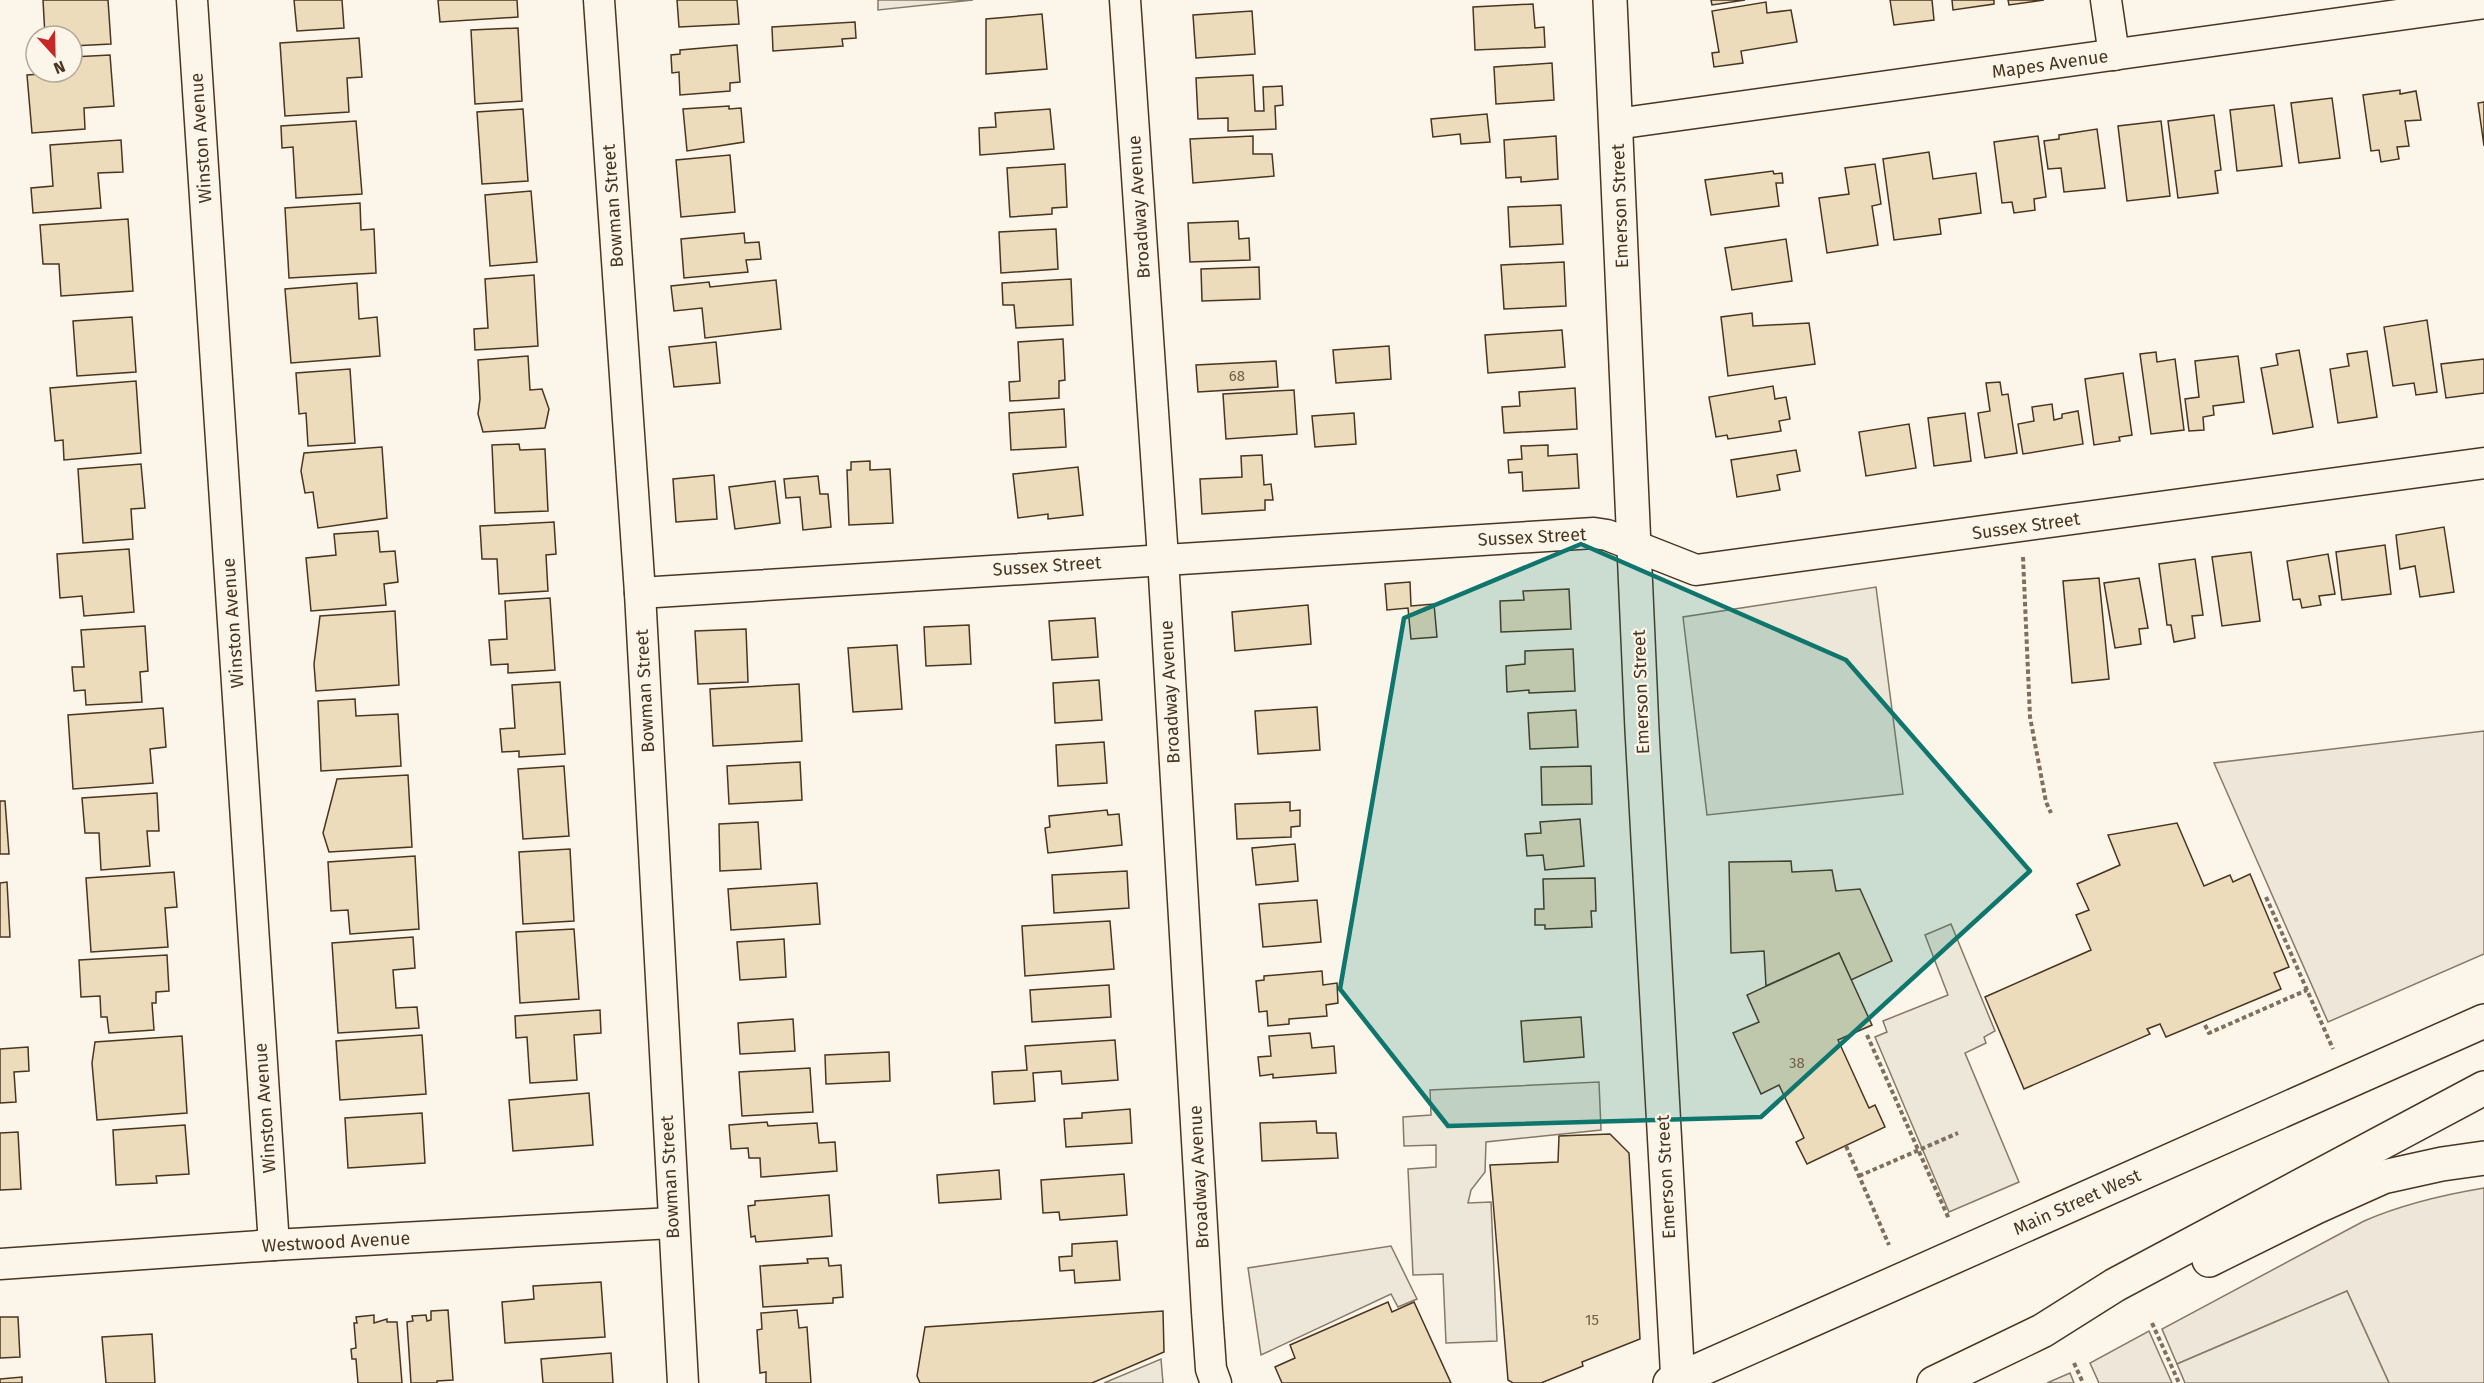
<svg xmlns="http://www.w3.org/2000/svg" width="2484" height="1383" font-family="'Fira Sans',sans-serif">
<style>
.green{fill:#ede6d9;stroke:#887966;stroke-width:1.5}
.parking{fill:#ede7d9;stroke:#887966;stroke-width:1.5}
.building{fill:#ecdcbc;stroke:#4a3520;stroke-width:1.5}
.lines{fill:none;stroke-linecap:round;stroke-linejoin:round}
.street-casing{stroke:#4a3520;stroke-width:33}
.secondary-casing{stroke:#4a3520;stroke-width:36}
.primary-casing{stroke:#4a3520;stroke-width:36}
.path{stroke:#7f6f5c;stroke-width:4;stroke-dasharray:4.5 3;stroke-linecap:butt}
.street{stroke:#fbf6e9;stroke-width:30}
.secondary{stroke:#fbf6e9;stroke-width:33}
.primary{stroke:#fbf6e9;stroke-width:33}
.marked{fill:#0f766e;fill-opacity:0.2;stroke:#0f766e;stroke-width:4.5;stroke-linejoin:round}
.labels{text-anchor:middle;stroke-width:4.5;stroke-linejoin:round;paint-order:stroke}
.number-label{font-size:15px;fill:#725f47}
.street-label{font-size:18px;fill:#4a3520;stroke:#fbf6e9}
</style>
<rect width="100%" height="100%" fill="#fbf6e9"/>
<g class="green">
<path d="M2484 731V954L2328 1022 2214 763Z"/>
<path d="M2484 1188V1383H2389L2347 1291 2177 1364 2162 1329 2364 1221C2403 1204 2442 1195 2484 1188Z"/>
<path d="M2149 1331 2172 1383H2099L2090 1363Z"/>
<path d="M2070 1373 2074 1383H2047Z"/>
</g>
<g class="parking">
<path d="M878 0H973L878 10Z"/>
<path d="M1876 587 1903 794 1707 815 1683 617Z"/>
<path d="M1951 924 1995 1031 1984 1037 1986 1043 1965 1053 2019 1182 1949 1212 1875 1037 1887 1032 1883 1021 1948 995 1925 935Z"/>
<path d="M1599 1082 1601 1130 1486 1142 1485 1172 1471 1190 1468 1203 1491 1202 1497 1341 1446 1343 1443 1274 1413 1275 1408 1169 1436 1167V1145L1404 1146 1403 1117 1431 1115 1430 1090Z"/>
<path d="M1391 1246 1417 1299 1398 1307 1391 1294 1261 1355 1248 1268Z"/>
<path d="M2347 1291 2389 1383H2185L2177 1364Z"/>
<path d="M1161 1359 1163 1383H1104Z"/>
</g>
<g class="building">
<path d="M43 0H108L111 44 72 46V36H45Z"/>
<path d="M294 0H342L344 28 297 31Z"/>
<path d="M438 0H517L518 17 440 22Z"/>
<path d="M677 0H737L739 24 679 27Z"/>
<path d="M1711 0H1745L1712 5Z"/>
<path d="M1890 0H1932L1934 20 1894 25Z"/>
<path d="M1952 0H1994V4L1953 10Z"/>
<path d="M2008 0H2044L2009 5Z"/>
<path d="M1766 2 1767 13 1791 10 1797 42 1741 51 1743 63 1714 67 1712 53 1719 52 1712 11Z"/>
<path d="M1533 4 1535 28 1544 27 1545 47 1475 50 1473 7Z"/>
<path d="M1252 11 1255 54 1196 58 1193 15Z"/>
<path d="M1042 14 1047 69 986 74V19Z"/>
<path d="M855 22 856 38 842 39 843 46 773 51 772 27Z"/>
<path d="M518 28 522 101 475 104 471 30Z"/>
<path d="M359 38 362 77 347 78 349 112 285 116 280 43Z"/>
<path d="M737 45 740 82 730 83V91L680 95 679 72 672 73 671 55 680 54V50Z"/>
<path d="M110 55 114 106 84 108 85 129 32 133 27 75 72 72V57Z"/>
<path d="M1552 63 1554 100 1496 104 1494 67Z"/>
<path d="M1253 75 1255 111H1264L1263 87 1282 86 1283 105 1275 106 1276 129 1228 131V118L1198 119 1196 78Z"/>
<path d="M2400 90V94L2416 91 2421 120 2405 121 2409 146 2397 147 2399 159 2381 162 2379 150 2371 151 2363 95Z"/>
<path d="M2332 98 2340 158 2299 163 2291 103Z"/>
<path d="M2484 102V146L2478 103Z"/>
<path d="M2274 105 2282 166 2237 171 2230 110Z"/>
<path d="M729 106V109L741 108 744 142 687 151 683 109Z"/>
<path d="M523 109 528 181 482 184 477 112Z"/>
<path d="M1050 109 1054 149 980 155 979 128 996 127 995 113Z"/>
<path d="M1487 114 1490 142 1461 144 1460 134 1433 137 1431 119Z"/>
<path d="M2214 115 2221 170 2215 171 2218 193 2178 198 2168 121Z"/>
<path d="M356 121 362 194 296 198 293 147 282 148 281 126Z"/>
<path d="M2161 121 2170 196 2127 201 2118 126Z"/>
<path d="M2097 129 2105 188 2064 192 2061 168 2048 169 2044 141 2059 139V135Z"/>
<path d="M1253 136V154H1272L1274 176 1193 183 1190 139Z"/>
<path d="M1556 136 1558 179 1521 182V177L1506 178 1504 140Z"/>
<path d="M2038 136 2046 197 2034 199 2035 210 2014 213 2012 202 2002 203 1994 142Z"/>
<path d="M121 140 123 172 98 173 101 208 33 213 31 188 53 186 50 145Z"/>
<path d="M1929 152 1933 179 1976 173 1981 213 1939 219 1941 234 1894 240 1883 159Z"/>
<path d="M730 155 735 212 681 217 676 160Z"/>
<path d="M1065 164 1067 207 1052 208V214L1010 217 1007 168Z"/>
<path d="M1875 164 1881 204 1872 206 1878 245 1827 253 1819 198 1849 194 1845 168Z"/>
<path d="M1773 171 1774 174 1782 173 1783 183H1776L1779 206 1711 215 1705 180Z"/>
<path d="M531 191 537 262 490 266 485 195Z"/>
<path d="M360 203 361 230 374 229 376 273 289 278 285 208Z"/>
<path d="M1561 205 1563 244 1510 247 1508 207Z"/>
<path d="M128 219 133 291 61 296 59 264H43L40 225Z"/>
<path d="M1238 221 1239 239 1249 238 1250 260 1190 262 1188 223Z"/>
<path d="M1056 229 1058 269 1001 273 999 232Z"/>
<path d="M744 233 745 243 759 242 761 259 746 260 748 272 684 278 681 239Z"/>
<path d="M1786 239 1792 281 1732 290 1725 248Z"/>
<path d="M1564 262 1566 306 1504 309 1501 265Z"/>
<path d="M1259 267 1260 299 1202 301 1201 269Z"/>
<path d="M534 275 538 346 475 350 474 329 488 328 485 279Z"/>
<path d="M1071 279 1073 325 1016 328 1014 305H1003L1002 283Z"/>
<path d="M776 280 781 329 705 338 702 308 674 311 671 286 709 282 710 287Z"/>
<path d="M357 283 359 319 377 317 380 356 291 363 285 289Z"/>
<path d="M1752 313 1753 326 1809 323 1815 364 1728 376 1721 317Z"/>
<path d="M132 317 136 372 77 376 73 321Z"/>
<path d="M2427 320 2437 392 2416 395 2414 383 2393 386 2384 327Z"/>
<path d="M1562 330 1565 367 1488 373 1485 335Z"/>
<path d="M1063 339 1065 380 1059 381V398L1010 401 1009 382 1020 381 1018 342Z"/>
<path d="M716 342 720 383 674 387 669 347Z"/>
<path d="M1389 346 1391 379 1336 383 1333 350Z"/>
<path d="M2299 350 2313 427 2273 434 2261 368 2278 365 2276 354Z"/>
<path d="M2367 351 2377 417 2338 423 2330 369 2349 366 2347 354Z"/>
<path d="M2156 352 2157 362 2175 359 2184 430 2151 434 2140 354Z"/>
<path d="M528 356 530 390 542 389 549 409 545 428 483 432 478 414 480 399 478 360Z"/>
<path d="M2238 356 2244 402 2213 406 2214 415 2203 417 2204 430 2189 431 2185 399 2199 397 2195 361Z"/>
<path d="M2484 359V393L2446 398 2441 364Z"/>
<path d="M1276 361 1278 387 1198 392 1196 365Z"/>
<path d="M350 369 355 443 308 446 306 413 299 414 296 373Z"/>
<path d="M2123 373 2132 435 2119 437 2120 441 2094 445 2085 379Z"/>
<path d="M136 381 141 453 64 460 63 440 55 441 50 388Z"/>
<path d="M2000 382 2002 395 2008 394 2017 453 1985 458 1978 413 1990 411 1986 383Z"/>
<path d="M1773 386 1775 399 1786 397 1790 419 1779 421 1781 431 1728 439 1727 435 1716 437 1709 397Z"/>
<path d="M1575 388 1577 429 1504 433 1502 407 1520 406 1519 392Z"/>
<path d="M1294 390 1297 434 1226 439 1223 394Z"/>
<path d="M2052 404 2054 420 2062 418V414L2078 411 2083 444 2023 454 2018 424 2034 421 2032 407Z"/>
<path d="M1064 409 1066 447 1011 450 1009 413Z"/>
<path d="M1354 413 1356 444 1315 447 1312 416Z"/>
<path d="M1965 413 1971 461 1934 466 1928 418Z"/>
<path d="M1909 424 1916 468 1866 476 1859 432Z"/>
<path d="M519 444 520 450 545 449 548 511 495 513 492 445Z"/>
<path d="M1548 445V456L1577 454 1579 488 1523 491 1522 472 1509 473 1508 460 1522 459 1521 446Z"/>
<path d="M382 447 387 518 318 528 313 492 305 493 301 471 304 453Z"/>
<path d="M1796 450 1800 471 1777 475 1780 490 1737 497 1731 460Z"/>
<path d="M1262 455 1264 485 1271 484 1273 500H1265V510L1202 514 1200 479 1242 477 1241 456Z"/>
<path d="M870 461V470L890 469 893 523 849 525 847 470H851V462Z"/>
<path d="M141 464 145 508 131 509 133 539 83 543 78 469Z"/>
<path d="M1078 467 1083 515 1048 519V514L1018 518 1013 474Z"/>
<path d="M714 475 717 519 676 522 673 479Z"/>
<path d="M818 476 820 494H828L831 527 803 530 800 497 786 498 784 479Z"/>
<path d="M775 481 780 523 735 529 729 487Z"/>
<path d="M554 522 556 554 546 555 548 591 499 594 497 559H482L480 526Z"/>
<path d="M2444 527 2454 592 2420 597 2415 566 2400 569 2396 535Z"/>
<path d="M378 531 380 552 395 551 398 582 384 584 386 605 311 611 306 558 336 555 334 534Z"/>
<path d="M2385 545 2391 594 2342 600 2336 552Z"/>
<path d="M129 549 134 612 84 616 82 596 60 598 57 554Z"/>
<path d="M2251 552 2260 621 2222 626 2212 557Z"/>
<path d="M2328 554 2335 594 2319 596 2321 605 2302 608 2300 599 2293 600 2287 561Z"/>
<path d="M2195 559 2203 615 2192 616 2195 638 2174 642 2171 625H2167L2159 564Z"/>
<path d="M2099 578 2109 679 2072 683 2063 581Z"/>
<path d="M2139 578 2148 628 2139 629 2141 644 2115 648 2104 583Z"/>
<path d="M1410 582 1411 606 1434 604 1437 637 1411 639 1408 608 1387 610 1385 584Z"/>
<path d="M1569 589 1571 629 1501 632 1500 601 1524 600 1523 591Z"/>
<path d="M550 598 555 670 508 673V664L491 665 489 640 507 639 505 601Z"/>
<path d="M1308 605 1311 644 1235 651 1232 612Z"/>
<path d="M395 611 399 685 316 691 314 664 320 616Z"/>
<path d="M1095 618 1098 657 1052 660 1049 621Z"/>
<path d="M969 625 971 664 926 666 924 627Z"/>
<path d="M145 626 148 671 140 672 142 702 86 705 85 690 74 691 72 667H84L81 630Z"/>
<path d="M746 629 748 682 698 684 695 631Z"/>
<path d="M897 645 902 709 853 712 848 648Z"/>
<path d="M1573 649 1575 691 1529 693V690L1507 692 1506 666 1525 664V651Z"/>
<path d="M1099 680 1102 720 1055 723 1053 683Z"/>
<path d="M560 682 565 754 519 757V751L502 752 500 729 515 728 512 685Z"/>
<path d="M799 684 802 741 713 746 710 689Z"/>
<path d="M355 699 356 716 398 714 401 766 321 771 318 701Z"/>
<path d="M1317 707 1320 750 1258 754 1255 711Z"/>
<path d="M163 708 166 747 150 749 153 783 73 789 68 715Z"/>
<path d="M1576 710 1578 747 1530 749 1528 713Z"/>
<path d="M1104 742 1107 783 1058 786 1056 745Z"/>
<path d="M800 762 802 800 729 804 727 766Z"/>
<path d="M564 766 569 836 523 839 518 769Z"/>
<path d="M1591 766 1592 804 1542 805 1541 767Z"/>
<path d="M408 775 412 847 329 852 323 833 337 779Z"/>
<path d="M157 793 159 831H147L150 866 101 870 99 833H85L82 798Z"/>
<path d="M0 801H5L9 854H0Z"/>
<path d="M1290 802V811L1300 810V826L1291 827V837L1237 839 1235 804Z"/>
<path d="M1107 810 1108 815 1119 814 1122 845 1048 853 1045 828 1050 827 1049 816Z"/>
<path d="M1580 819 1584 866 1545 870 1543 855 1527 856 1525 834 1541 833 1540 822Z"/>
<path d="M758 822 761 869 720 871 719 824Z"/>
<path d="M2177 823 2204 886 2230 875 2233 882 2250 874 2289 967 2274 973 2281 989 2166 1037 2160 1024 2147 1029 2150 1034 2024 1089 1985 997 2091 950 2076 915 2089 910 2077 884 2120 865 2108 835Z"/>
<path d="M1295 844 1298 881 1256 885 1252 848Z"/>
<path d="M570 849 574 921 523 924 519 852Z"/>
<path d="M415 856 419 929 350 934 348 910 331 911 328 862Z"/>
<path d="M1791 861 1792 872 1832 870 1836 891 1860 889 1892 961 1851 980 1839 953 1766 986 1764 951 1731 953 1729 862Z"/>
<path d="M1127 871 1129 908 1054 913 1052 875Z"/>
<path d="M174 872 177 907 165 908 168 947 91 952 86 878Z"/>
<path d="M1595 878 1596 911H1591L1592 927 1545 929V925H1535V909H1544L1543 879Z"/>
<path d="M7 882 10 937H0V883Z"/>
<path d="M817 883 820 924 731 930 728 889Z"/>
<path d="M1317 900 1321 942 1263 947 1259 904Z"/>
<path d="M1110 921 1114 969 1025 976 1022 926Z"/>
<path d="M574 929 579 999 520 1003 516 932Z"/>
<path d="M413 937 415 968 393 970 396 1008 417 1007 419 1028 338 1033 332 943Z"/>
<path d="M784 939 786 977 740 980 737 942Z"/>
<path d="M1839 953 1872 1025 1838 1040 1869 1108 1875 1105 1885 1127 1807 1164 1796 1142 1804 1138 1779 1085 1761 1094 1733 1033 1759 1022 1747 995Z"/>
<path d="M167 955 169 991 156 992V1003H152L154 1030 109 1033 107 1017H101L100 996 81 997 79 960Z"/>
<path d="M1322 971 1323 985 1337 983 1338 1003 1326 1005 1327 1016 1289 1019V1024L1268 1026 1267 1011 1259 1012 1256 981 1264 980V976Z"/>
<path d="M1109 985 1111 1017 1032 1022 1030 990Z"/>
<path d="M600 1010 601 1033 574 1035 577 1080 530 1083 527 1037 516 1038 515 1016Z"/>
<path d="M1581 1017 1584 1057 1524 1062 1521 1021Z"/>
<path d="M793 1019 795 1051 740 1054 738 1023Z"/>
<path d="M1310 1033 1312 1048 1334 1046 1336 1073 1273 1078V1074L1260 1076 1258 1057 1271 1056 1269 1036Z"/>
<path d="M422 1035 426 1094 340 1100 336 1041Z"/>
<path d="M182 1036 187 1113 97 1120 92 1063 95 1042Z"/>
<path d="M1115 1040 1118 1080 1062 1084 1061 1071 1033 1073 1035 1101 994 1104 992 1072 1027 1070 1025 1046Z"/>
<path d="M28 1047 29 1071 14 1072 16 1102 0 1103V1049Z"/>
<path d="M889 1052 890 1081 826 1084 825 1055Z"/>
<path d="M810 1068 813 1112 742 1116 739 1072Z"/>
<path d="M589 1093 593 1145 513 1151 509 1100Z"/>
<path d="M1130 1109 1132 1143 1066 1147 1064 1119 1082 1118V1113Z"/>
<path d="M422 1113 425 1163 348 1168 345 1118Z"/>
<path d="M1316 1121 1317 1133H1336L1338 1158 1262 1161 1260 1123Z"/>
<path d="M767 1122 768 1126 817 1123 819 1143 835 1142 837 1171 761 1177 760 1158H749L748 1148 731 1149 729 1125Z"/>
<path d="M185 1125 189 1174 156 1176 157 1183 116 1185 113 1130Z"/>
<path d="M18 1132 21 1189 0 1190V1133Z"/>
<path d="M1610 1134 1629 1153 1640 1339 1582 1362 1583 1366 1541 1383H1513L1508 1380 1490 1165 1558 1162 1559 1136Z"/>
<path d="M999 1170 1001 1199 939 1203 937 1175Z"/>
<path d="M1124 1174 1127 1215 1060 1220 1059 1212 1043 1213 1041 1180Z"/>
<path d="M829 1195 832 1236 756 1242 755 1236 751 1237 748 1206 755 1205V1201Z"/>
<path d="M1117 1241 1120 1280 1075 1283 1074 1270 1060 1271 1059 1257 1072 1256V1244Z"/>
<path d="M828 1258 829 1266 841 1265 843 1297 833 1298V1303L763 1307 760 1266 808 1263 807 1259Z"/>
<path d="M601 1282 605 1337 505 1343 502 1302 534 1299 533 1286Z"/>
<path d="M1388 1302 1392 1312 1414 1302 1451 1383H1282L1275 1367 1295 1358 1290 1345Z"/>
<path d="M448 1310 453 1380 437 1381V1383H411L407 1322 413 1321 412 1316 426 1315 427 1321 431 1320V1311Z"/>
<path d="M797 1310 799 1328 807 1327 811 1383H766V1372L760 1373 757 1330 762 1329 761 1313Z"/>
<path d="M1163 1311 1164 1352 1092 1383H920L917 1376 925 1327Z"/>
<path d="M374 1315V1323L387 1319V1322H397L402 1383H358L356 1359H352L351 1349 356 1348 354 1323H357L356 1317Z"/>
<path d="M0 1317H18L20 1357 0 1358Z"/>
<path d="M152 1334 155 1383H106L102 1337Z"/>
<path d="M611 1353 613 1383H543L541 1359Z"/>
<path d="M22 1377V1383H0V1379Z"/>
</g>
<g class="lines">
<defs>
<g id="street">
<path d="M192 0 274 1245"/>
<path d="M599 0 640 593 683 1383"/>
<path d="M1125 0 1163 558 1207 1312 1211 1369 1216 1383"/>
<path d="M2106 0 2114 55"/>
<path d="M1616 124 2484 3"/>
<path d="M640 593 1594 533 1607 535 1696 570 2484 463"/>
<path d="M0 1264 274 1245 672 1223"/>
</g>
<path id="secondary" d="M1610 0 1642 730 1678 1383"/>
<g id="primary">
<path d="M2209 1260 2316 1207 2383 1177 2442 1164 2484 1158"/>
<path d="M1670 1383 2484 1021"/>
<path d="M1934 1383 2042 1331 2115 1285 2484 1088"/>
</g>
</defs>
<use href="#street" class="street-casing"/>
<use href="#secondary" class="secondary-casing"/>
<use href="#primary" class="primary-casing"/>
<g class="path">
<path d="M2023 557 2030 717 2046 802 2051 813"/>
<path d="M2266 897 2333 1049"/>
<path d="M2205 1025 2209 1033 2307 990"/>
<path d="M1867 1035 1949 1219"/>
<path d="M1846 1146 1889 1245"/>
<path d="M1859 1176 1958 1133"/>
<path d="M2152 1323 2179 1383"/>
<path d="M2074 1363 2083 1383"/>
</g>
<use href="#street" class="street"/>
<use href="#secondary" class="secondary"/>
<use href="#primary" class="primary"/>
</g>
<path class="marked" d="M1581 544 1846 660 2030 871 1761 1117 1448 1126 1340 989 1404 618Z"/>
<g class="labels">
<g class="number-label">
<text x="1237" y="381">68</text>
<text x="1797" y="1068">38</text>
<text x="1592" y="1325">15</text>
</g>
<g class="street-label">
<text transform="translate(2050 64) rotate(-8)" y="6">Mapes Avenue</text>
<text transform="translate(201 138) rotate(-94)" y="6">Winston Avenue</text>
<text transform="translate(613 206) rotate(-94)" y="6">Bowman Street</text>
<text transform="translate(1620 206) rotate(-92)" y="6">Emerson Street</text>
<text transform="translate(1139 207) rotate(-94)" y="6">Broadway Avenue</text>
<text transform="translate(2026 526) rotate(-8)" y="6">Sussex Street</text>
<text transform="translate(1532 537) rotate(-3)" y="6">Sussex Street</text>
<text transform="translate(1047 566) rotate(-4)" y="6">Sussex Street</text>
<text transform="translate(233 623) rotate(-94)" y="6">Winston Avenue</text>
<text transform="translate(645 691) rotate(-93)" y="6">Bowman Street</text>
<text transform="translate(1170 692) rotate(-93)" y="6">Broadway Avenue</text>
<text transform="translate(1641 692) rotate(-92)" y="6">Emerson Street</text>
<text transform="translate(265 1108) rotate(-94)" y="6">Winston Avenue</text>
<text transform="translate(670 1177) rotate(-93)" y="6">Bowman Street</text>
<text transform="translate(1199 1177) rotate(-93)" y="6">Broadway Avenue</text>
<text transform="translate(1666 1177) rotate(-93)" y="6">Emerson Street</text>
<text transform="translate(2077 1202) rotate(-24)" y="6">Main Street West</text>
<text transform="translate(336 1242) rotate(-3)" y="6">Westwood Avenue</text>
</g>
</g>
<g transform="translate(54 54) rotate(158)"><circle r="28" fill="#fbf6e9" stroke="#b4a999" stroke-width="1.5"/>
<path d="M0-4.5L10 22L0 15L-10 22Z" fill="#c62828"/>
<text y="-9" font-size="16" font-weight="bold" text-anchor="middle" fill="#4a3520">N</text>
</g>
</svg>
